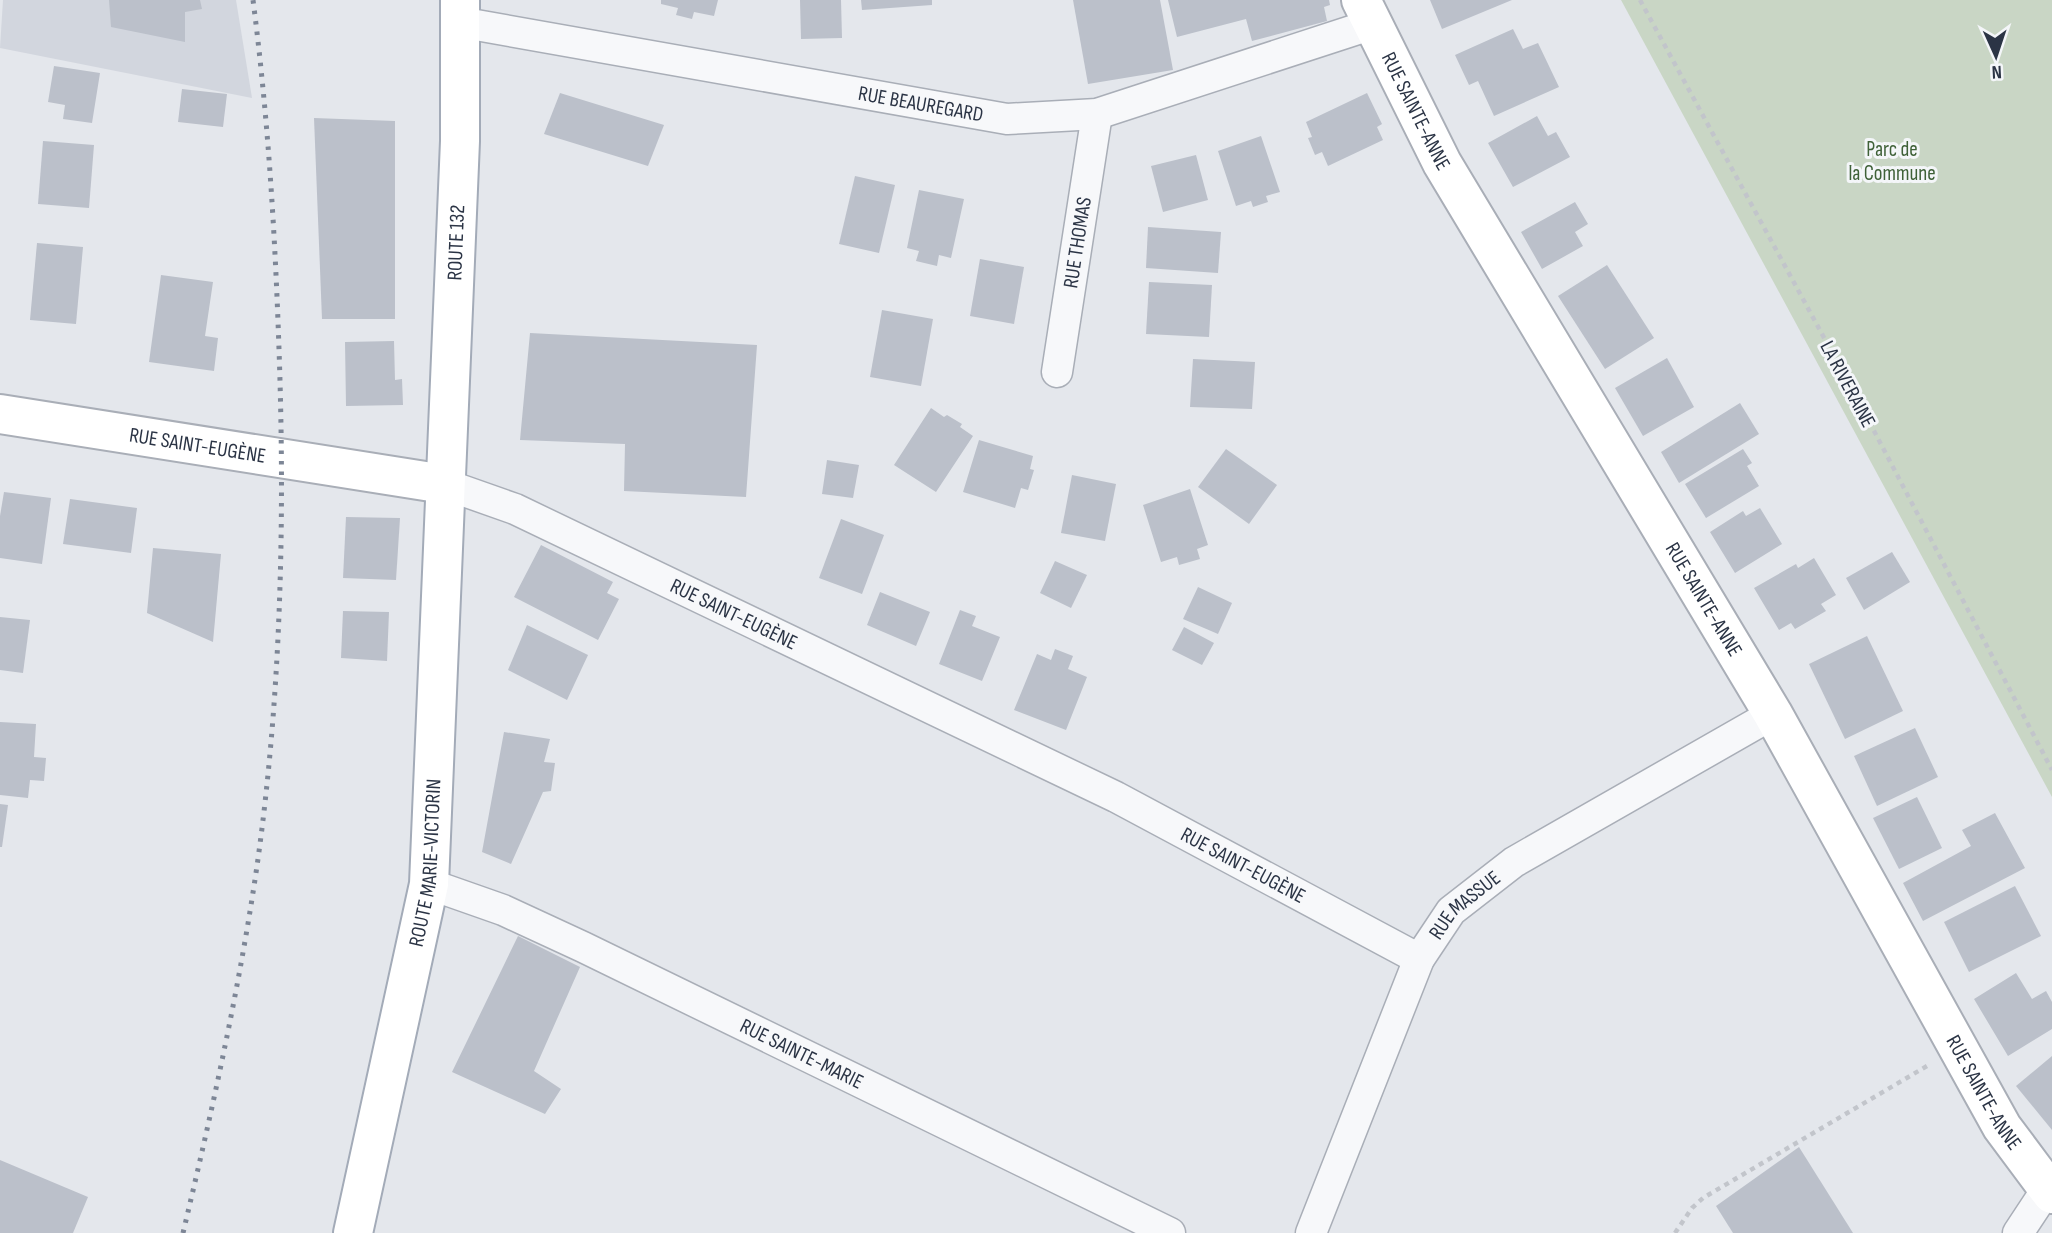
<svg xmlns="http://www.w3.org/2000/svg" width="2052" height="1233" font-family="'Sofia Sans Condensed',sans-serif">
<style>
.built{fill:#d2d6de}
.green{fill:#c9d6c5}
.building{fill:#bbc0ca}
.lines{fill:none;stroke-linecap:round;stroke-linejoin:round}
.street-casing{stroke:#a9aeb7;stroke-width:33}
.secondary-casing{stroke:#a9aeb7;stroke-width:42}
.primary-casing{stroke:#a3abb8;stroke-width:42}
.path{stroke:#c2c5cb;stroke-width:4.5;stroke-dasharray:5 5;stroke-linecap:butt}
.street{stroke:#f7f8fa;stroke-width:30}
.secondary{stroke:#fff;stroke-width:38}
.primary{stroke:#fff;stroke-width:38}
.rail{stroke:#7d8696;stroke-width:5;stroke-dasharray:3.5 7;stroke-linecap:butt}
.labels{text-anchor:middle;stroke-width:6;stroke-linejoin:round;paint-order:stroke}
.street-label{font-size:21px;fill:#2b3445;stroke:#f4f6f9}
.park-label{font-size:21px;fill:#3f6138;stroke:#f4f6f9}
</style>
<rect width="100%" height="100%" fill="#e4e7ec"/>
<path class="built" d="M3 0H236L252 98 0 48Z"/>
<path class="green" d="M1621 0H2052V797Z"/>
<g class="building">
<path d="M109 0H200L202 9 185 12V42L111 27Z"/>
<path d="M661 0H718L714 16 694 12 692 19 676 15 678 8 661 4Z"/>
<path d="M800 0H841L842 38 801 39Z"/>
<path d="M861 0H932V5L862 10Z"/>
<path d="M1073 0H1160L1173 70 1088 84Z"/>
<path d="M1168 0H1329L1330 5 1324 7 1327 21 1252 41 1246 19 1177 37Z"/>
<path d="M1430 0H1512L1442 29Z"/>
<path d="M1513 29 1523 49 1538 43 1559 87 1494 116 1478 81 1469 85 1455 55Z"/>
<path d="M54 66 100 73 92 123 63 119 65 105 48 102Z"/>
<path d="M182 89 227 94 223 127 178 122Z"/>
<path d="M560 93 664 125 648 166 544 134Z"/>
<path d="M1367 93 1382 124 1377 127 1383 140 1328 166 1322 152 1315 155 1308 138 1312 137 1306 122Z"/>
<path d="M1537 116 1548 136 1556 132 1570 157 1513 187 1488 143Z"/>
<path d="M314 118 395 121V319H322Z"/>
<path d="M1261 136 1280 192 1266 196 1268 202 1253 207 1251 201 1236 206 1218 151Z"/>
<path d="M43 141 94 145 89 208 38 204Z"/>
<path d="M1196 155 1208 200 1163 212 1151 166Z"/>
<path d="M855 176 895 185 879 253 839 244Z"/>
<path d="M919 190 964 199 951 258 939 255 937 266 916 261 919 251 907 248Z"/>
<path d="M1575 202 1588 224 1575 232 1583 246 1542 269 1521 232Z"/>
<path d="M1148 227 1221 232 1218 273 1146 268Z"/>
<path d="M37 243 83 247 76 324 30 320Z"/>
<path d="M980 259 1024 267 1014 324 970 316Z"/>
<path d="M1607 265 1654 338 1605 369 1558 296Z"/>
<path d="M161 275 213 282 205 336 218 338 214 371 149 362Z"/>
<path d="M1149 282 1212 285 1209 337 1146 334Z"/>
<path d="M882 310 933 319 921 386 870 377Z"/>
<path d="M530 333 757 345 746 497 624 491 625 444 520 440Z"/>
<path d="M394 341 395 380 402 379 403 405 346 406 345 342Z"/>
<path d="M1667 358 1694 407 1643 436 1615 388Z"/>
<path d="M1193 359 1255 362 1252 409 1190 407Z"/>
<path d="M1740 403 1759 434 1679 483 1661 452Z"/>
<path d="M931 408 944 417 947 415 962 424 960 427 973 436 936 492 894 465Z"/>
<path d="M979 440 1033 456 1030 469 1034 470 1028 490 1021 488 1015 508 963 492Z"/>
<path d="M1226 449 1277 485 1249 524 1198 487Z"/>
<path d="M1743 449 1752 463 1747 466 1759 486 1706 518 1685 484Z"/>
<path d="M827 460 859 465 853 498 822 494Z"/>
<path d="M1072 475 1116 484 1105 541 1061 533Z"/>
<path d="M1190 489 1208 545 1197 549 1200 559 1179 565 1177 557 1161 562 1143 505Z"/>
<path d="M4 492 51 498 42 564 0 558V516Z"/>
<path d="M70 499 137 508 131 553 63 544Z"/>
<path d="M1760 508 1782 544 1735 573 1710 532 1743 511 1746 516Z"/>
<path d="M346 517 400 518 396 580 343 578Z"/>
<path d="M841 519 884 535 862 594 819 578Z"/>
<path d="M541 545 613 582 607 593 619 599 598 640 514 597Z"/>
<path d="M153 548 221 554 213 642 147 613Z"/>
<path d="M1892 552 1910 582 1864 610 1846 578Z"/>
<path d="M1814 558 1836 595 1821 604 1826 611 1795 629 1791 623 1779 630 1754 588 1796 564 1798 568Z"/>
<path d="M1055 561 1087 575 1071 608 1040 593Z"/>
<path d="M1198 587 1232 603 1218 634 1183 619Z"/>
<path d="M880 592 930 612 916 646 867 625Z"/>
<path d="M960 610 976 616 972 626 1000 637 982 681 939 664Z"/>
<path d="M343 611 389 612 387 661 341 658Z"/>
<path d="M0 617 30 620 23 673 0 670Z"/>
<path d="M527 625 588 655 567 700 508 670Z"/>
<path d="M1184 627 1214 643 1202 665 1172 650Z"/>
<path d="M1867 636 1903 711 1845 739 1809 664Z"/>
<path d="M1055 649 1073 656 1068 669 1087 677 1066 730 1014 710 1037 654 1051 660Z"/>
<path d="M0 722 36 724 34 757 46 758 44 781 30 780 28 798 0 795Z"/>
<path d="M1915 728 1938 777 1877 806 1854 756Z"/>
<path d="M504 732 550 739 544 762 555 763 551 791 543 792 511 864 482 852Z"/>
<path d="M1917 797 1942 848 1899 869 1873 818Z"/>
<path d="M0 804 8 805 2 847H0Z"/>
<path d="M1995 813 2025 868 1923 921 1903 883 1971 846 1962 830Z"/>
<path d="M2015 886 2041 936 1969 972 1944 922Z"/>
<path d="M518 936 580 967 534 1071 561 1089 545 1114 452 1072Z"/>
<path d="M2016 973 2032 999 2046 991 2052 1002V1029L2008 1056 1974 999Z"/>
<path d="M2052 1056V1130L2016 1086Z"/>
<path d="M1799 1147 1853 1233H1733L1716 1206Z"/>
<path d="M0 1160 88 1197 73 1233H0Z"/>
</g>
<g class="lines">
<defs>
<g id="street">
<path id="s1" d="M459 22 1007 119 1097 114 1373 24"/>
<path id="s2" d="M1057 372 1097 114"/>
<path id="s3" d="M444 484 515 509 1116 797 1419 959"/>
<path id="s4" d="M429 884 503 910 583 947 1170 1233"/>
<path id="s5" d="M1311 1233 1419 959 1451 911 1514 862 1773 714"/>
<path d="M2018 1233 2047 1189"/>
</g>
<g id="secondary">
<path id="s6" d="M1361 0 1442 163 1773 714 2002 1127 2052 1194"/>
<path id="s7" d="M0 414 444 484"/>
</g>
<g id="primary">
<path id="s8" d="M353 1233 429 884 460 141V0"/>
</g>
</defs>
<use href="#street" class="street-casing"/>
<use href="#secondary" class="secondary-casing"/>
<use href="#primary" class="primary-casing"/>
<g class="path">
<path d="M1640 0 1852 389 2052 770"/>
<path d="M1675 1233 1692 1208 1703 1198 1927 1066"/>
</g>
<use href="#street" class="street"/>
<use href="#secondary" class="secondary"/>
<use href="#primary" class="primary"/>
<path class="rail" d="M183 1233C212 1111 239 990 257 866 281 696 285 520 279 349 275 232 268 116 253 0"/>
</g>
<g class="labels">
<g class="street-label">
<text dy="7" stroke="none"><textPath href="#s1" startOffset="469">RUE BEAUREGARD</textPath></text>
<text dy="7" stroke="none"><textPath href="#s6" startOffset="124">RUE SAINTE-ANNE</textPath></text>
<text dy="7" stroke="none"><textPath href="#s8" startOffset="999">ROUTE 132</textPath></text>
<text dy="7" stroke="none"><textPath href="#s2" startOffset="131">RUE THOMAS</textPath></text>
<text transform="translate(1848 384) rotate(62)" y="7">LA RIVERAINE</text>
<text dy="7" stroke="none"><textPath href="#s7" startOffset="200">RUE SAINT-EUGÈNE</textPath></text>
<text dy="7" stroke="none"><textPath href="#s6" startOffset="691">RUE SAINTE-ANNE</textPath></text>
<text dy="7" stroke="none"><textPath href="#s3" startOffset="318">RUE SAINT-EUGÈNE</textPath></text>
<text dy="7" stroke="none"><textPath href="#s8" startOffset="378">ROUTE MARIE-VICTORIN</textPath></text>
<text dy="7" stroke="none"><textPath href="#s3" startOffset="886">RUE SAINT-EUGÈNE</textPath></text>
<text dy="7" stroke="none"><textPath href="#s5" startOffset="366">RUE MASSUE</textPath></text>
<text dy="7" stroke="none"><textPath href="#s4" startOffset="410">RUE SAINTE-MARIE</textPath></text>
<text dy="7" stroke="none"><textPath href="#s6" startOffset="1258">RUE SAINTE-ANNE</textPath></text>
</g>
<g class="park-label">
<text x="1892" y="156">Parc de<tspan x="1892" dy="24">la Commune</tspan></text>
</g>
</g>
<g transform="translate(1996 56) rotate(177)" stroke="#f4f6f9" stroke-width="5" paint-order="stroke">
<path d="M0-5L12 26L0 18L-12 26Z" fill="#2b3445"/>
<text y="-10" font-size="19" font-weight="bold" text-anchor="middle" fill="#2b3445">N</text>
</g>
</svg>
